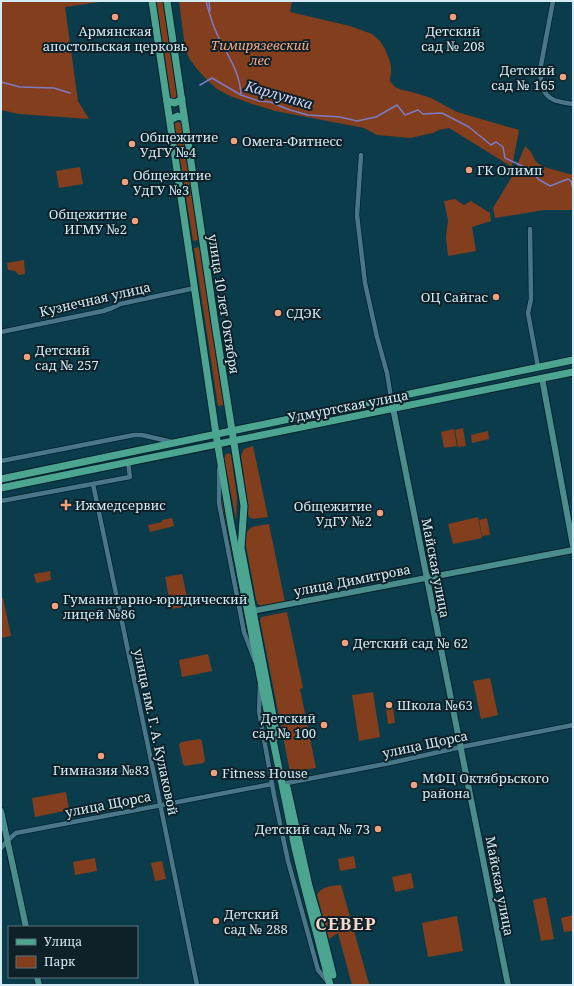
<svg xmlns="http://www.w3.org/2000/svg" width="574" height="986" font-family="'Noto Serif',serif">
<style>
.green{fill:#823e1d}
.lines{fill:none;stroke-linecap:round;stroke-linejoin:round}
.stream{stroke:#7d7bc3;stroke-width:1.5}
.street-casing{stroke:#00222d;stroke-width:6}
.secondary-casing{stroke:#00222d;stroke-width:8}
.primary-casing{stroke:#00222d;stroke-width:9}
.street{stroke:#497688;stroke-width:4.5}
.secondary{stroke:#4a8d8c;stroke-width:6}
.primary{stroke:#4ca590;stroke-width:7}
.poi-dot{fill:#f2a17e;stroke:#0e2128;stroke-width:1.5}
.labels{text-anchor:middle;stroke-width:4;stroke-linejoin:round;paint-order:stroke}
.poi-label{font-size:13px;fill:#d3ebf4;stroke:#0e2128;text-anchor:start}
.park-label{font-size:13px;font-style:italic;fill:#fba884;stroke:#0e2128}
.street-label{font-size:13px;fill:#d3ebf4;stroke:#0e2128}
.water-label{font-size:14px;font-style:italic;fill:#d4d5fe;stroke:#0e2128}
.district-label{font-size:17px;font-weight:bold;letter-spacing:1px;fill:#f7d7ca;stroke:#0e2128}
</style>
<rect width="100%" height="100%" fill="#0b3c4c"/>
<g class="green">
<path d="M1 1H106L65 7 78 101 89 119 19 114 1 110Z"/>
<path d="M156 1H163L178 97 171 99Z"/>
<path d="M179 1H292L290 12 350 26 372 34 380 41 385 49 389 59 391 66V72L390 81 395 87 402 90 412 92 431 98 457 112 519 130 512 167 449 128 439 130 433 133 410 138 377 135 364 128 275 111 252 104 230 96 217 89 207 80 197 69 189 58 185 47Z"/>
<path d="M181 122 199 240 193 241 174 123Z"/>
<path d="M525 146 531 152 536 162 544 167 573 175V210H544L495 218 493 208 513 175Z"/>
<path d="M80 167 83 184 59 188 56 171Z"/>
<path d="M455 199 464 205 471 201 490 213 491 221 472 227 476 251 448 256 446 237 448 220 444 201Z"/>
<path d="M200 247 224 405 218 406 194 248Z"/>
<path d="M24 260 25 274 19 275 15 271 8 270 7 263Z"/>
<path d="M463 428 466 446 458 447 455 430Z"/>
<path d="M454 429 457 446 444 448 441 432Z"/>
<path d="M488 431 489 439 472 443 471 435Z"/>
<path d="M253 446 268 517 253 519 249 517 248 514V504L241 456 242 453 244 449Z"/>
<path d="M229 453 231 455 237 497 236 520 224 458 226 454Z"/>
<path d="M221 485 253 653 246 630 220 500Z"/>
<path d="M478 517 482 538 453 544 448 524Z"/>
<path d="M172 518 174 526 150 532 148 525 162 522V520Z"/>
<path d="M487 518 490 535 482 536 479 520Z"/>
<path d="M269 524 285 602 262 607 258 604 256 599 246 546C245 525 251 527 269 524Z"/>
<path d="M50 571 51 580 36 583 34 574Z"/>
<path d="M182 574 189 606 171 609 165 577Z"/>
<path d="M3 598 11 636 1 638V599Z"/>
<path d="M287 612 303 688 300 689 316 768 290 772 260 620 261 617Z"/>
<path d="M208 654 212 671 182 677 179 660Z"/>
<path d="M490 678 498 715 481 719 473 681Z"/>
<path d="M373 692 380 737 359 741 352 695Z"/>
<path d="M393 707 395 723 388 724 386 708Z"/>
<path d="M200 739 202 741 205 761 203 763 185 766 183 764 179 745 181 742Z"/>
<path d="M66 792 69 810 35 817 32 798Z"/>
<path d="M354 856 356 868 340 871 338 859Z"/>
<path d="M95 858 97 871 75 875 73 862Z"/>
<path d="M162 861 166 879 155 881 151 863Z"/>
<path d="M411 873 414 888 395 892 392 877Z"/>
<path d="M341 885 369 984 352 985 338 933 329 939 317 895C321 886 332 886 341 885Z"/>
<path d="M546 897 554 939 541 941 533 900Z"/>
<path d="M573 915V931L564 932 561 918Z"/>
<path d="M457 916 463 951 428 957 422 923Z"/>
</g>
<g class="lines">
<g class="stream">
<path d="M206 1C209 12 212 24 217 34 227 55 240 71 241 95"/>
<path d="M209 1 210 11"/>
<path d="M1 82 20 87 54 88 70 93"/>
<path d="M200 85 212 78 241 95 259 101 270 102 290 110 308 115 340 117 357 121 376 117 397 105 405 115 418 110 423 114 442 113 469 127 491 145 496 142 503 147 505 158 533 171 538 179 550 186 568 179 571 181 573 189"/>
</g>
<defs>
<g id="street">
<path d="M553 1 541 65C540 78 540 94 554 100 559 102 567 103 573 104"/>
<path d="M361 155 357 215 365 283 377 337 387 373 391 398"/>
<path d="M530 229 531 299 528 313 538 367"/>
<path d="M1 332 103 311 112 308 120 304 195 288"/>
<path d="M1 461 134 435H142L172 442"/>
<path d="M219 469V503L244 632 255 661"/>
<path d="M93 484C129 650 163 818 197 985"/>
<path d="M1 501 130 477 128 462"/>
<path d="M260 685 259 711 274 795 288 861 318 970 328 982"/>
<path d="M282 784 395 762 461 747 573 725"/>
<path d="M1 848 7 841 16 833 272 784"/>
</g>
<g id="secondary">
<path d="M542 378 573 546"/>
<path d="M391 398 508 985"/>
<path d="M253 611 573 550"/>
<path d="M1 811 26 927"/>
<path d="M37 977 39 985"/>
</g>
<g id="primary">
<path d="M152 1 216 434 231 525 260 676 295 848 303 881 330 985"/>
<path d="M167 1 216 330 244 506 241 548 277 737"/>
<path d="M167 101 175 103 182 99"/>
<path d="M170 120 178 116 184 118"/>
<path d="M1 479 573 360"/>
<path d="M1 488 573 372"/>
<path d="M287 787 309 886 321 927 333 975"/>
</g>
</defs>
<use href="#street" class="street-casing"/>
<use href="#secondary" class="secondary-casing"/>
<use href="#primary" class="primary-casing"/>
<use href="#street" class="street"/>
<use href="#secondary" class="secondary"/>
<use href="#primary" class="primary"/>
</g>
<g class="poi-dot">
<circle cx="115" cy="17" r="4"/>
<circle cx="453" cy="17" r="4"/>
<circle cx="563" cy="77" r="4"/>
<circle cx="234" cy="141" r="4"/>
<circle cx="132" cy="144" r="4"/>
<circle cx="469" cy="170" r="4"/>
<circle cx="125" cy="182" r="4"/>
<circle cx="135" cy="221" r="4"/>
<circle cx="496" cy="297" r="4"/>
<circle cx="278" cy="313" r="4"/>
<circle cx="27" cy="357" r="4"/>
<path d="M64 499h4v4h4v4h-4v4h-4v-4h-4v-4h4z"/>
<circle cx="380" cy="513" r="4"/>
<circle cx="55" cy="606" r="4"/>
<circle cx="345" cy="643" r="4"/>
<circle cx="389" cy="705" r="4"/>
<circle cx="324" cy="725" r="4"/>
<circle cx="101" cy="756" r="4"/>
<circle cx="214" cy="773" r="4"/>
<circle cx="414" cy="785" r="4"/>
<circle cx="378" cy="829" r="4"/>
<circle cx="216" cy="921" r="4"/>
</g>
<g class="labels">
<g class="poi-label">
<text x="115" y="36" text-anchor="middle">Армянская<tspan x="115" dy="15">апостольская церковь</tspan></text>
<text x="453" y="36" text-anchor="middle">Детский<tspan x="453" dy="15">сад № 208</tspan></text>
<text x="555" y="75" text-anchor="end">Детский<tspan x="555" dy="15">сад № 165</tspan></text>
<text x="140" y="142">Общежитие<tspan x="140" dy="15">УдГУ №4</tspan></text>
<text x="242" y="146">Омега-Фитнесс</text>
<text x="477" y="175">ГК Олимп</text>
<text x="133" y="180">Общежитие<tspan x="133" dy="15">УдГУ №3</tspan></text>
<text x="127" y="219" text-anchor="end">Общежитие<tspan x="127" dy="15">ИГМУ №2</tspan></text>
<text x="488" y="302" text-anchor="end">ОЦ Сайгас</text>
<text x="286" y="318">СДЭК</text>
<text x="35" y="355">Детский<tspan x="35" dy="15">сад № 257</tspan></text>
<text x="75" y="510">Ижмедсервис</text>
<text x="372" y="511" text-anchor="end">Общежитие<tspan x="372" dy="15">УдГУ №2</tspan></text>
<text x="63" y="604">Гуманитарно-юридический<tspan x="63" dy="15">лицей №86</tspan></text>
<text x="353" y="648">Детский сад № 62</text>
<text x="397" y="710">Школа №63</text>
<text x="316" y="723" text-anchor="end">Детский<tspan x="316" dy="15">сад № 100</tspan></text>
<text x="101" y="775" text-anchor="middle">Гимназия №83</text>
<text x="222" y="778">Fitness House</text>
<text x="422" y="783">МФЦ Октябрьского<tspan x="422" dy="15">района</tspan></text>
<text x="370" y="834" text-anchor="end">Детский сад № 73</text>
<text x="224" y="919">Детский<tspan x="224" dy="15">сад № 288</tspan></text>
</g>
<g class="park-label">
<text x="260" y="50">Тимирязевский<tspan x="260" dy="15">лес</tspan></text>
</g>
<g class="street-label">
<text transform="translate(95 299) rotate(-13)" y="5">Кузнечная улица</text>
<text transform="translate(224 304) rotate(81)" y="5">улица 10 лет Октября</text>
<text transform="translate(348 406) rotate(-11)" y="5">Удмуртская улица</text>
<text transform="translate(436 568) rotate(79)" y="5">Майская улица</text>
<text transform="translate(352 580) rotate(-11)" y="5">улица Димитрова</text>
<text transform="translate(156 732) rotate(78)" y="5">улица им. Г. А. Кулаковой</text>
<text transform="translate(425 744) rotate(-12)" y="5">улица Щорса</text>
<text transform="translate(108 804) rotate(-11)" y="5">улица Щорса</text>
<text transform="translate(500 886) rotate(79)" y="5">Майская улица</text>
</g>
<g class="water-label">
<text transform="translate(279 95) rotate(16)" y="5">Карлутка</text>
</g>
<g class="district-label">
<text x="346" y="930">СЕВЕР</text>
</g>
</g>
<rect width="574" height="986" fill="none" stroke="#d3ebf4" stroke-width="4"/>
<rect x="8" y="926" width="130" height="52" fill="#0e2128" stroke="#5d727a"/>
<rect x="16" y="939" width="20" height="6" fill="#4ca590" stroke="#5d727a"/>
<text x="44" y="946" font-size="12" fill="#d3ebf4">Улица</text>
<rect x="16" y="956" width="20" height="12" fill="#823e1d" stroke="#5d727a"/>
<text x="44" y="966" font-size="12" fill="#d3ebf4">Парк</text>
</svg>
